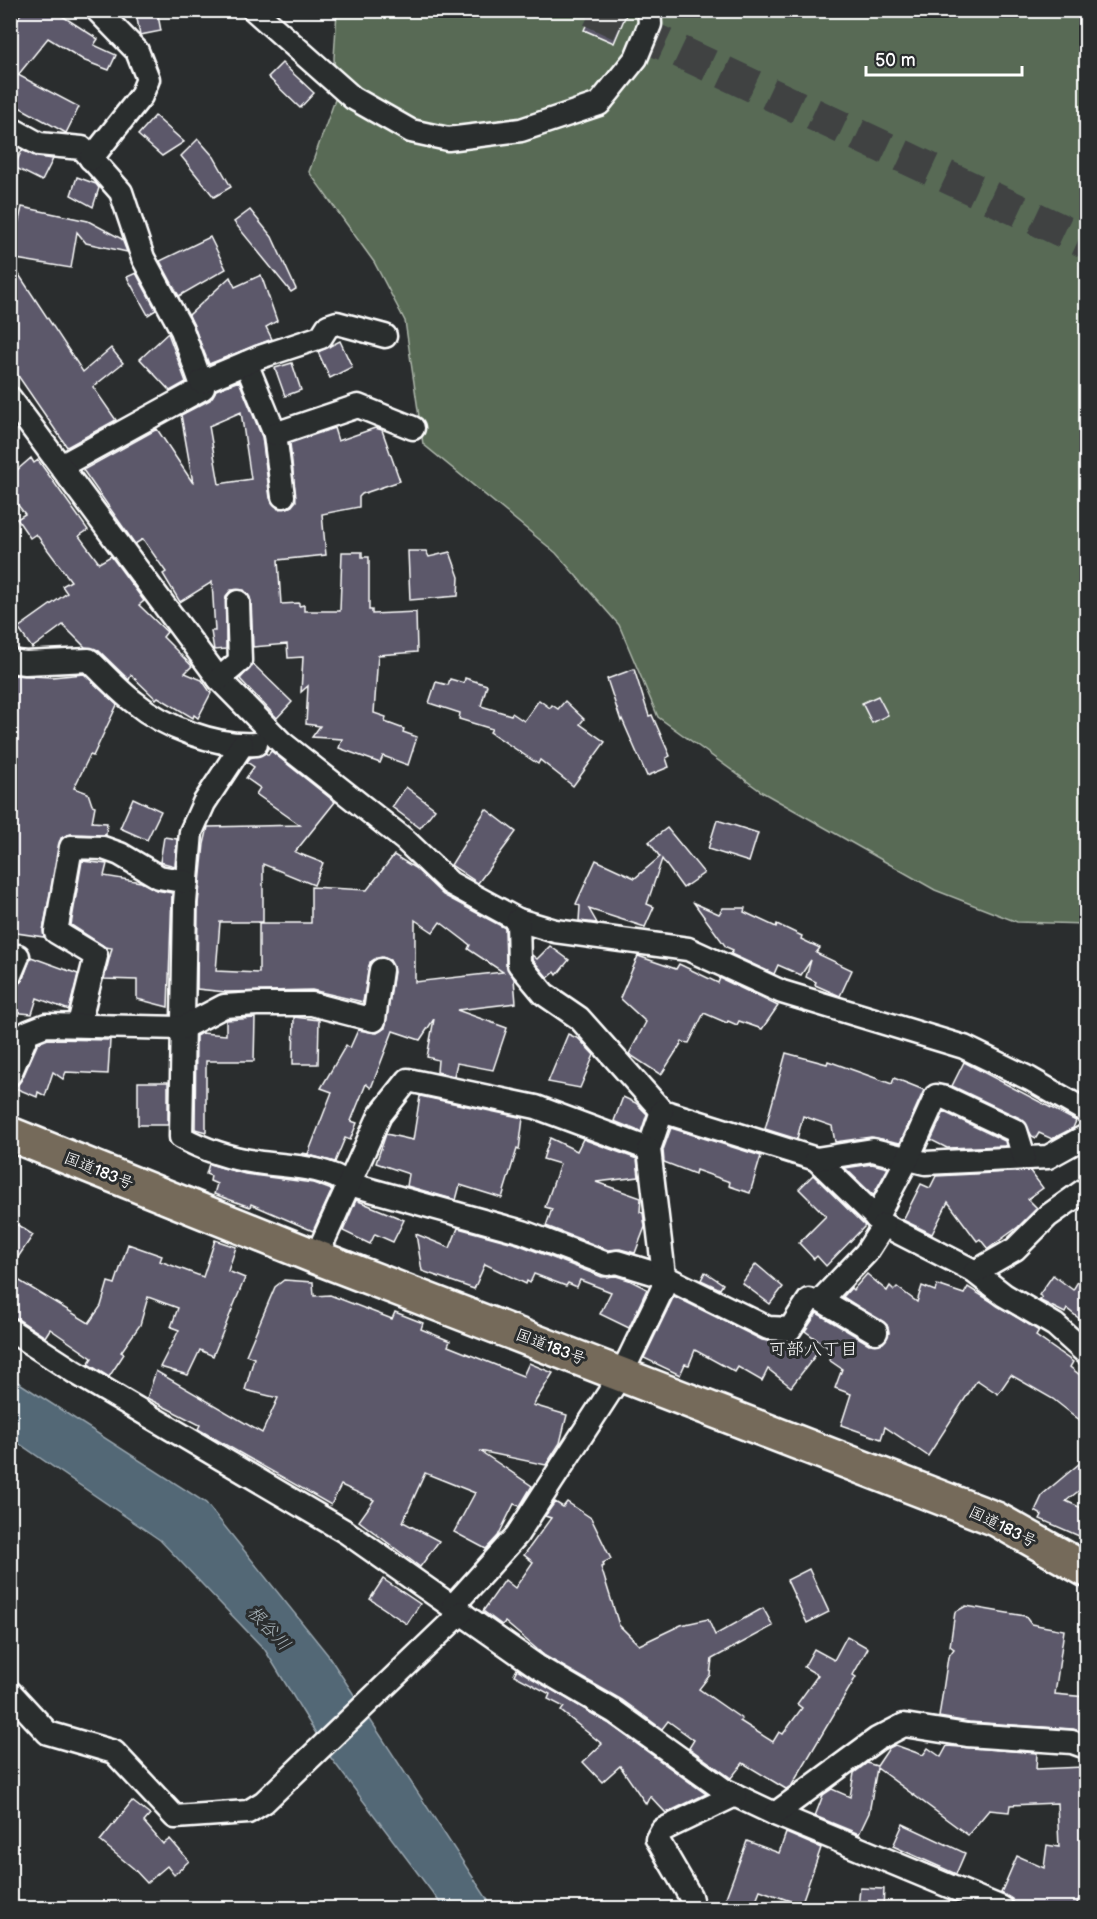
<svg xmlns="http://www.w3.org/2000/svg" width="1097" height="1919" font-family="'Balsamiq Sans','Klee One',sans-serif">
<style>
.green{fill:#586b55;stroke:#acb5aa;stroke-width:1.5}
.water{fill:#526876;stroke:#97a4ad;stroke-width:1.5}
.building{fill:#5c596b;stroke:#fff;stroke-width:1.5;fill-rule:evenodd}
.lines{fill:none;stroke-linecap:round;stroke-linejoin:round}
.trunk-tunnel{stroke:#3f4243;stroke-width:33;stroke-dasharray:33 16;stroke-linecap:butt}
.minor-casing{stroke:#fff;stroke-width:27}
.trunk-casing{stroke:#fff;stroke-width:38}
.minor{stroke:#2a2d2e;stroke-width:22}
.trunk{stroke:#746a5a;stroke-width:33}
.labels{text-anchor:middle;stroke-width:6;stroke-linejoin:round;paint-order:stroke}
.street-label{font-size:16px;fill:#fff;stroke:#2a2d2e}
.neighbourhood-label{font-size:18px;fill:#fff;stroke:#2a2d2e}
.water-label{font-size:18px;font-style:italic;fill:#a8b4ba;stroke:#2a2d2e}
</style>
<rect width="100%" height="100%" fill="#2a2d2e"/>
<filter id="ink" filterUnits="userSpaceOnUse"><feTurbulence type="fractalNoise" baseFrequency=".0167" numOctaves="2"/><feDisplacementMap in="SourceGraphic" scale="12" xChannelSelector="R" yChannelSelector="G"/><feConvolveMatrix kernelMatrix="1 2 1 2 8 2 1 2 1" color-interpolation-filters="sRGB"/></filter>
<g filter="url(#ink)">
<path class="green" d="M337 11H1086V924L1017 922 935 890 762 792 658 717 619 625 556 553 423 444 405 321 374 262 309 172 336 97 334 58Z"/>
<path class="water" d="M10 1377 206 1503 328 1655 493 1908H444L331 1758 265 1650 160 1540 11 1438Z"/>
<g class="building">
<path d="M24 10H53L98 39 94 45 116 55 109 70 85 61 48 38 18 75 79 107 66 133 10 102V27Z"/>
<path d="M157 10 161 31 140 35 136 13Z"/>
<path d="M593 10H628L614 43 584 30Z"/>
<path d="M282 63 314 93 300 108 268 77Z"/>
<path d="M155 116 184 142 162 156 138 135Z"/>
<path d="M198 139 214 157 231 187 214 197 181 156Z"/>
<path d="M22 150 37 157 53 159 42 181 14 167Z"/>
<path d="M77 177 96 184 99 188 93 207 71 195Z"/>
<path d="M22 207 88 221 122 239 127 252 86 243 77 232 71 268 10 258V230L16 233Z"/>
<path d="M250 210 272 237 296 289 291 292 234 222Z"/>
<path d="M210 237 226 269 179 296 160 261Z"/>
<path d="M10 261 83 372 111 348 123 363 93 387 116 420 67 447 10 364Z"/>
<path d="M136 273 156 310 148 315 127 277Z"/>
<path d="M261 275 277 321 266 327 272 339 209 364 189 315 230 277 235 287Z"/>
<path d="M168 333 186 382 170 391 140 359Z"/>
<path d="M340 341 352 367 330 378 318 352Z"/>
<path d="M292 363 301 390 285 396 275 368Z"/>
<path d="M239 381 262 437 270 498 278 509 291 507 296 501 290 443 334 428 338 441 375 428 382 430 400 481 362 494 359 497V507L322 514 326 555 278 560 281 604 299 603V606L304 605V611H340L342 552H362V557H369V610H372V614L416 612 417 652 378 655 374 713 386 717 385 722 404 729 403 732 417 737 408 765 383 756 380 763 339 748 342 739 312 737 320 726 306 724 308 686 301 692 303 657 288 658 287 644 253 647 251 601 244 590H231L226 596V649L214 650 211 631H215L212 582 180 602 163 574 166 572 143 539 135 544 83 470 157 429 193 483 181 415 210 400 216 390ZM241 412 251 479 219 484 209 426Z"/>
<path d="M31 458 34 463 38 460 88 530 79 536 99 563 111 556 144 601 139 605 167 632 163 637 192 666 185 673 202 680 211 693 198 718 194 715 193 718 158 697 156 699 131 675 129 680 98 650 85 647 63 625 32 648 18 628 67 593 62 586 71 581 36 534 30 538 17 519 25 514 10 495V476Z"/>
<path d="M408 551H426L429 557 450 552 459 577 458 596 410 600Z"/>
<path d="M253 664 292 702 277 718 240 679Z"/>
<path d="M634 669 649 716 652 715 670 756 666 758 669 767 647 776 622 719 621 721 607 679Z"/>
<path d="M84 674 117 705 93 756 90 755 74 788 88 793 92 805 95 806 92 822 107 823 106 835 71 834 61 838 43 930 44 937 10 932V675L52 677Z"/>
<path d="M465 678 487 685 481 706 511 715 512 713 524 721 539 700 550 708 552 705 558 709 565 701 584 719 580 724 605 742 573 786 540 760 538 764 490 732 492 729 459 719 460 713 429 703 436 682 448 685 450 679 464 683Z"/>
<path d="M878 696 888 715 872 723 862 703Z"/>
<path d="M271 751 335 802 295 852 323 863 314 885 263 864V922H220L216 971 259 973V923H311V887L367 890 394 855 415 868 443 895 505 928 506 964 514 979 516 1003 457 1010 507 1028 493 1070 457 1063 454 1076 437 1072 438 1060 427 1057 434 1019 420 1040 393 1031 371 1088 366 1084 351 1121 357 1123 350 1140 345 1138 335 1162 302 1153 308 1154 332 1092 321 1088 346 1045 350 1048 358 1030 377 1033 385 1028 394 972 390 960 382 957 370 962 363 1002 312 990 226 992 197 989 198 904 204 844 208 827 300 825 256 794 260 788 246 778 254 767 247 762 250 758 266 753 268 755ZM415 920 433 932 440 922 470 945 468 949 503 972 415 982Z"/>
<path d="M406 787 435 809 420 828 392 807Z"/>
<path d="M133 798 161 811 147 840 120 828Z"/>
<path d="M486 809 516 832 478 883 451 865Z"/>
<path d="M717 820 758 833 749 862 708 849Z"/>
<path d="M667 828 704 873 683 888 662 859 647 904 654 907 645 927 589 909 597 923 579 921 580 906 576 904 596 860 635 878 660 857 649 842Z"/>
<path d="M164 837 177 839 175 866 160 862Z"/>
<path d="M82 861 107 864 104 876 141 882 156 890 172 893 168 1007 137 999V980L104 979 112 948 105 947 71 925Z"/>
<path d="M694 903 719 914 723 908H745L744 912 776 927 777 924 802 936 801 939 820 948 816 953 852 970 840 996 815 985 816 982 806 977 811 960 801 975 778 965 774 974 731 954 733 950 726 947Z"/>
<path d="M550 946 569 960 557 975 555 972 548 978 532 959V955L537 959Z"/>
<path d="M638 956 676 969 679 964 718 983 720 978 778 1006 762 1029 739 1021 737 1025 728 1021 727 1023 704 1013 689 1043 682 1042 661 1075 629 1054 646 1022 620 998Z"/>
<path d="M31 957 78 974 69 1010 37 998 32 1014 10 1012V988L22 981Z"/>
<path d="M294 1017 319 1020 318 1064H293Z"/>
<path d="M255 1018 254 1061H206V1132L195 1129 196 1036 201 1033 226 1035V1020Z"/>
<path d="M568 1034 579 1039 594 1055 580 1088 548 1082Z"/>
<path d="M48 1039 110 1040 108 1074 66 1072 63 1079 53 1072 45 1096 38 1092 37 1097 15 1088 22 1079 38 1043Z"/>
<path d="M786 1053 827 1064 828 1061 892 1084 894 1078 924 1090 900 1143 871 1137 835 1142 832 1126 803 1116 797 1139 765 1129Z"/>
<path d="M964 1062 1076 1121 1073 1128 1052 1139 1039 1133 1036 1138 1032 1136 1022 1119 952 1086Z"/>
<rect x="138" y="1082" width="30" height="43"/>
<path d="M420 1096 523 1118 519 1150 517 1149 502 1198 460 1185 456 1200 407 1186 409 1174 376 1163 386 1134 413 1140Z"/>
<path d="M623 1097 636 1103 647 1114 641 1132 614 1121Z"/>
<path d="M944 1112 1005 1141 1006 1146 947 1148 931 1140Z"/>
<path d="M671 1128 761 1156 750 1193 729 1186 730 1182 696 1170 695 1174 664 1162 663 1150Z"/>
<path d="M550 1138 577 1151 583 1139 637 1159 639 1177 596 1182 641 1198 640 1212 643 1213 645 1227 635 1253 620 1249 608 1250 546 1226 552 1209 545 1207 560 1164 543 1159Z"/>
<path d="M209 1164 245 1174 313 1183 332 1190 313 1231 251 1204 250 1207 214 1194 217 1184 210 1181 211 1176 206 1174Z"/>
<path d="M872 1164 888 1168 873 1195 845 1168Z"/>
<path d="M1030 1171 1043 1188 1028 1199 1037 1208 1018 1227 988 1249 980 1239 977 1241 948 1202 932 1234 903 1220 921 1184 930 1188 936 1176Z"/>
<path d="M813 1175 865 1226 826 1266 817 1256 814 1259 799 1243 826 1216 799 1189Z"/>
<path d="M356 1200 404 1220 393 1242 375 1234 370 1244 343 1231Z"/>
<path d="M10 1220 33 1235 10 1269Z"/>
<path d="M458 1228 517 1244 602 1277 616 1276 629 1280 647 1289 629 1328 600 1314 611 1292 580 1280 577 1287 568 1283 566 1286 534 1274 530 1283 527 1281 526 1284 485 1264 474 1289 422 1271 416 1234 450 1248Z"/>
<path d="M215 1240 236 1247 228 1271 245 1278 213 1356 200 1350 188 1375 160 1367 179 1330 171 1327 178 1308 148 1297 140 1325 121 1352 124 1354 109 1377 88 1364 92 1358 50 1329 45 1337 10 1314V1275L89 1323 101 1306 108 1282 115 1284 128 1244 162 1256 160 1261 203 1277Z"/>
<path d="M756 1264 783 1287 770 1304 742 1283Z"/>
<path d="M1086 1268V1324L1067 1309 1065 1313 1039 1300 1042 1297 1039 1295 1053 1275 1073 1290Z"/>
<path d="M705 1272 723 1284 720 1289 701 1280Z"/>
<path d="M867 1274 887 1291 890 1286 894 1290 897 1287 917 1302 922 1286 935 1291 937 1285 964 1294 968 1287 1039 1331 1036 1336 1073 1362 1070 1367 1086 1380V1425L1053 1399 1011 1375 998 1394 977 1380 928 1456 885 1427 881 1439 841 1425 851 1394 835 1388 842 1369 829 1360 834 1352 805 1331 817 1313 869 1344 883 1343 889 1333 887 1325 843 1297 851 1288 853 1290Z"/>
<path d="M284 1280 313 1282 314 1296 330 1295 392 1319 395 1312 423 1323 421 1329 450 1341 448 1346 523 1376 529 1363 553 1373 533 1405 567 1415 560 1443 546 1465 480 1451 532 1486 520 1506 514 1504 498 1536 486 1549 454 1532 475 1493 425 1473 403 1522 439 1541 420 1567 359 1521 374 1500 341 1485 331 1505 198 1429 200 1425 147 1398 156 1371 262 1433 278 1398 245 1390 254 1358 246 1355 275 1287Z"/>
<path d="M674 1296 762 1340 792 1345 794 1342 818 1352 791 1387 768 1369 762 1381 738 1367 735 1372 695 1350 689 1365 685 1364 680 1375 644 1358Z"/>
<path d="M1086 1458V1485L1066 1501 1086 1510V1519L1079 1536 1040 1519 1042 1515 1035 1511 1043 1494Z"/>
<path d="M555 1502 563 1507 567 1502 591 1518 611 1559 603 1563 604 1566 601 1567 619 1625 639 1645 681 1625 708 1619 715 1635 763 1608 773 1626 712 1659 710 1675 699 1689 742 1719 740 1721 773 1742 779 1732 783 1734 802 1708 797 1704 818 1675 804 1667 814 1649 834 1660 847 1636 868 1648 853 1675 856 1677 792 1785 786 1789 743 1763 731 1778 689 1748 694 1740 668 1721 662 1729 622 1700 545 1656 505 1622 502 1625 483 1611 505 1580 515 1588 533 1562 524 1555 551 1518 545 1516Z"/>
<path d="M809 1569 829 1612 807 1623 787 1580Z"/>
<path d="M383 1579 420 1604 407 1624 370 1599Z"/>
<path d="M966 1606 1025 1616 1031 1624 1064 1630 1055 1694 1086 1697V1733L1073 1729 969 1722 939 1717 948 1657 954 1649 950 1646 955 1612Z"/>
<path d="M517 1669 608 1723 706 1794 666 1813 650 1796 646 1804 620 1766 602 1782 583 1762 602 1744 561 1711 564 1707 548 1699 550 1694 514 1675Z"/>
<path d="M895 1745 923 1755 928 1748 941 1757 947 1746 1037 1753 1036 1769 1083 1767 1084 1794H1086V1882L1075 1908H1015L1012 1899 1001 1893 1017 1856 1044 1868 1047 1845 1059 1847 1057 1803 1010 1805 1009 1812 989 1810 968 1835 877 1768 869 1813 859 1834 815 1816 823 1795 832 1789 850 1797 854 1773 867 1763 877 1766 889 1748Z"/>
<path d="M132 1801 150 1815 144 1822 163 1844 170 1839 189 1861 174 1875 167 1866 147 1883 133 1868 100 1841Z"/>
<path d="M903 1824 965 1853 956 1874 893 1846Z"/>
<path d="M786 1833 821 1848 801 1905 760 1890 753 1908H722L747 1841 779 1853Z"/>
<path d="M860 1888 884 1889 883 1908H858Z"/>
</g>
<g class="lines">
<path class="trunk-tunnel" d="M591 10 1086 242"/>
<defs>
<g id="minor">
<path d="M254 10 353 98 411 131 448 139 521 130 599 104 636 58 650 24 649 10"/>
<path d="M10 128 39 144 82 148 121 192 143 258 182 330 203 388 61 466"/>
<path d="M91 159 141 96 148 79 137 51 97 10"/>
<path d="M246 363 275 434 283 496"/>
<path d="M201 382 260 357 321 337 328 326 337 323 385 336"/>
<path d="M10 398 219 679 281 742 405 840 450 883 518 920 555 931 688 949 782 992 964 1047 1030 1079 1086 1111"/>
<path d="M275 434 358 406 413 428"/>
<path d="M10 661 25 663 89 660C104 674 118 690 134 702 164 727 216 747 256 744"/>
<path d="M219 679 240 661 238 602"/>
<path d="M242 745 204 803 191 832 185 903 181 1137C202 1149 232 1159 256 1162 287 1167 322 1165 349 1184L523 1232 607 1264 617 1262 663 1276 768 1328 790 1329 809 1300"/>
<path d="M518 920 519 964 544 994 579 1018 662 1111 816 1159 884 1225 972 1270 1004 1295 1055 1325 1086 1353"/>
<path d="M10 975 18 956"/>
<path d="M79 1024 96 956 56 932 71 847 103 848 120 854 159 877 187 882"/>
<path d="M10 1074 28 1032 46 1025 182 1028 224 1006 257 1004H312L374 1020 381 970"/>
<path d="M816 1159 873 1150 925 1163 1048 1157 1086 1136"/>
<path d="M876 1218 907 1160 936 1096 946 1098 1016 1131 1024 1157"/>
<path d="M316 1257 380 1115 408 1080 536 1107 649 1149 662 1111"/>
<path d="M975 1272 1015 1249 1048 1216 1086 1189"/>
<path d="M10 1330 73 1371 346 1532 538 1667 615 1712 724 1790 775 1814 1002 1908"/>
<path d="M876 1332 821 1300 866 1253 884 1225"/>
<path d="M453 1606 517 1535 622 1373 663 1288V1267L649 1149"/>
<path d="M10 1692 48 1733 114 1752 175 1817 248 1812 264 1802 462 1612"/>
<path d="M775 1814 877 1739 904 1725 967 1735 1072 1742 1086 1747"/>
<path d="M693 1908 690 1896 657 1839 662 1830 735 1795"/>
</g>
<path id="trunk" d="M10 1134 316 1257 996 1519 1086 1570"/>
</defs>
<use href="#minor" class="minor-casing"/>
<use href="#trunk" class="trunk-casing"/>
<use href="#minor" class="minor"/>
<use href="#trunk" class="trunk"/>
</g>
</g>
<g class="labels">
<g class="street-label">
<text transform="translate(99 1170) rotate(22)" y="6">国道183号</text>
<text transform="translate(551 1346) rotate(21)" y="6">国道183号</text>
<text transform="translate(1003 1526) rotate(26)" y="6">国道183号</text>
</g>
<g class="neighbourhood-label">
<text x="813" y="1355">可部八丁目</text>
</g>
<g class="water-label">
<text transform="translate(269 1628) rotate(47)" y="6">根谷川</text>
</g>
</g>
<rect width="1097" height="1919" fill="none" stroke="#2a2d2e" stroke-width="36"/>
<rect x="18" y="18" width="1061" height="1883" fill="none" stroke="#fff" stroke-width="2" filter="url(#ink)"/>
<path d="M866 66v9h156v-9" fill="none" stroke="#ffffff" stroke-width="3"/>
<text x="875" y="66" font-size="18" fill="#ffffff" stroke="#2a2d2e" stroke-width="4.5" paint-order="stroke">50 m</text>
</svg>
